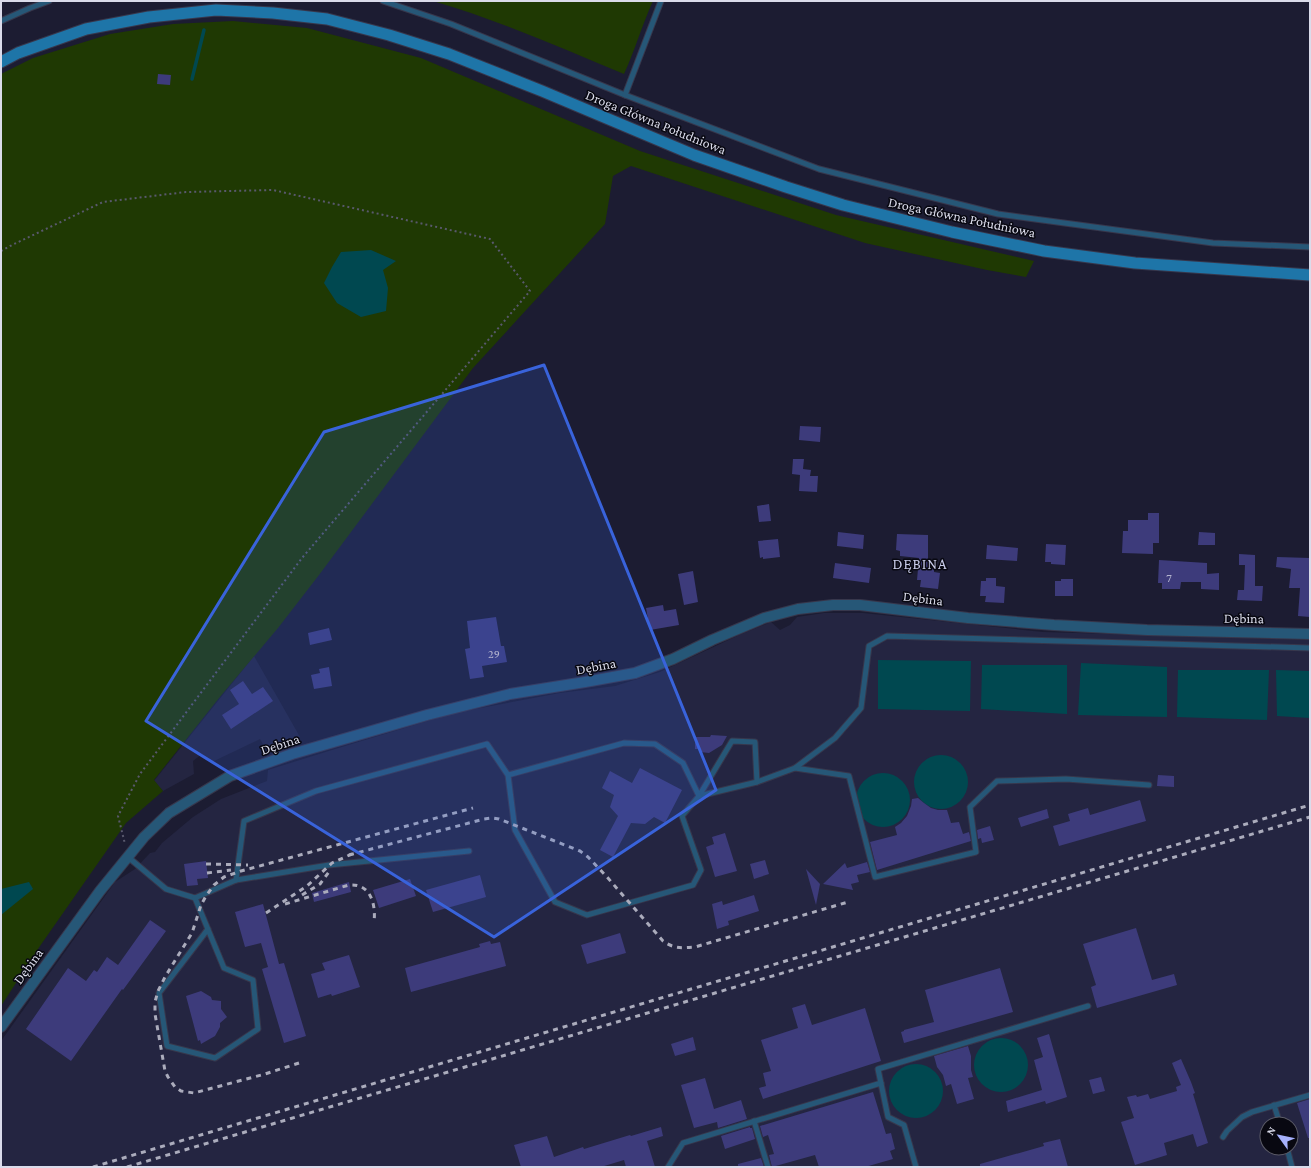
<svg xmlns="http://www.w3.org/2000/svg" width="1311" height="1168" font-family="'Crimson Pro',serif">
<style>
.built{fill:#242541;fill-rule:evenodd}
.green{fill:#1f3903}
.water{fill:#004850}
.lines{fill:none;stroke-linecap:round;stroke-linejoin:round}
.stream{stroke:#004850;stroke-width:3.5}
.building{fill:#3d3b7b}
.service-casing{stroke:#37374c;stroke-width:7}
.minor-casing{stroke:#37374c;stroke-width:12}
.secondary-casing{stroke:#37374c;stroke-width:13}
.path{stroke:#59596d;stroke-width:2;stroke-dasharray:2 3;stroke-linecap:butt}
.service{stroke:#265777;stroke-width:5}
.minor{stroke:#265777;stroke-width:10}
.secondary{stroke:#1e75a8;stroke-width:11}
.rail{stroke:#abacbc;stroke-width:3;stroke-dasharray:5 5;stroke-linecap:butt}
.marked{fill:#3963db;fill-opacity:0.2;stroke:#3963db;stroke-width:3;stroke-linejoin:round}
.labels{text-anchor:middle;stroke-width:3;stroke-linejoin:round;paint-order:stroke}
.number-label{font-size:12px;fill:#b3b3ce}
.street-label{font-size:14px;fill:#dadbea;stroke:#080811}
.neighbourhood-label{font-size:15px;letter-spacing:1px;fill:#c7cae8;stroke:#080811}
</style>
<rect width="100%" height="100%" fill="#1c1c32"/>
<g class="built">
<path d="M824 613H863L1043 632 1310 640V1167H1V1041L115 882 135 869 150 853 155 852 162 843 193 817 221 799 267 781 268 770 332 750 454 713 560 693 615 686 660 672 739 635 771 622 780 630 790 625 797 617ZM1267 1124H1291V1148H1267Z"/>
<path d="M254 656 300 737 265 748 260 739 212 762 202 754 193 761 194 774 163 791 154 781Z"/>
</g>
<g class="green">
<path d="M433 1H653C642 25 635 50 624 74 561 48 498 20 433 1Z"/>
<path d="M233 21 307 28 421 58 640 151 836 215 1034 261 1026 277 987 270 865 243 631 166 613 176 605 224 473 368 319 575 278 628 219 698 154 780 163 791 126 823 40 946 1 1006V74L33 58 110 34 173 24Z"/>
</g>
<g class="water">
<path d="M371 250 396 261 383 270 388 288 386 311 361 317 337 303 324 283 332 267 341 252Z"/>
<path d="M878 660 971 661 970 711 878 709Z"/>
<path d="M1081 663 1167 667V717L1078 715Z"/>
<path d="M982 665H1067V714L981 709Z"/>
<path d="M1178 670H1269L1267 720 1177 717Z"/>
<path d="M1276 670 1310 671V718L1277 716Z"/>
<circle cx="941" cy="782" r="27"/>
<circle cx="883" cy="800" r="27"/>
<path d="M29 882 33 889 1 915V889Z"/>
<circle cx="1001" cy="1065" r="27"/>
<circle cx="916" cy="1091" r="27"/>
</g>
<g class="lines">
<path class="stream" d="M192 79 204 30"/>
</g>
<g class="building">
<path d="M158 74 171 75 170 85 157 84Z"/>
<path d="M800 426 821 427 820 442 799 440Z"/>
<path d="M793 459H804L803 469 811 470 810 476H818L817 492 799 491 800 475 792 474Z"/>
<path d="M769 504 771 521 759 522 757 506Z"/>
<path d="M1148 513H1159V543H1153V554L1122 553 1123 531H1128V520H1148Z"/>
<path d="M838 532 864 535 863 549 837 546Z"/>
<path d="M1199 532 1215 533V545H1198Z"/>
<path d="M897 534 928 535V561L934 562V572L940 573 938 589 920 587 921 580H917L919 558 900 556V551L896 550Z"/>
<path d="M778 539 780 557 763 559V557L760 558 758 541Z"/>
<path d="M1046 544 1066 545 1065 565 1051 564V562H1045Z"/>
<path d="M987 545 1018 548 1017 561 986 559Z"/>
<path d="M1239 554 1255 555V586H1263L1262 601 1237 600 1238 590H1244L1245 565H1239Z"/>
<path d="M1277 557 1310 558V617L1298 616 1300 588H1289L1291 569 1276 567Z"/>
<path d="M1159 560 1207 563V574L1219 573V590L1201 589V582H1181L1180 589H1162V583H1158Z"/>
<path d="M835 563 871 568 869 583 833 578Z"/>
<path d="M693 571 698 602 684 605 678 574Z"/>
<path d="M986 578H996V586L1005 587 1004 603 985 602 986 596H980L981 581H986Z"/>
<path d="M1061 579H1073V596H1055V581H1061Z"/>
<path d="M663 605 664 611 676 609 679 625 650 630 646 608Z"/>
<path d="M496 617 501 646H504L507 662 482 666 484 677 470 679 465 649 470 648 467 621Z"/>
<path d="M329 628 332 640 310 645 308 633Z"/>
<path d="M329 667 332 686 314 689 311 675 320 673 319 669Z"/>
<path d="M243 681 252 694 263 687 273 701 231 729 222 715 239 704 230 690Z"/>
<path d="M711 735 727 736 722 745 709 753 700 752V749H695V737H710Z"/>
<path d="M640 768 682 790 665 823 654 817 645 824 631 823 613 857 600 850 618 816 610 807 614 795 602 788 610 771 632 783Z"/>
<path d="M1158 775 1174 776V787L1157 786Z"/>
<path d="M918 798 924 803 931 808 938 810H947L951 823 959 822 963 834 969 832 971 841 877 870 870 842 897 835 895 827 901 823 907 816 911 806 912 799Z"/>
<path d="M1140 800 1146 821 1059 846 1053 826 1070 821 1068 814 1088 808 1090 815Z"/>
<path d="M1047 809 1049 818 1021 827 1018 818Z"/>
<path d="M990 826 994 840 982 843 981 838 978 839 977 830Z"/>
<path d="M725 833 737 871 715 877 706 847 714 844 712 837Z"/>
<path d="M765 860 769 874 754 879 750 864Z"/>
<path d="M206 861 208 878 197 879 198 885 187 886 184 864Z"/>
<path d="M867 862 870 872 857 875 859 882 851 884 853 890 823 884 845 863 847 868Z"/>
<path d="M806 869 820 884 816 905Z"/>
<path d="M480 875 486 897 433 912 426 890Z"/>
<path d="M410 879 416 896 379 908 373 890Z"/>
<path d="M349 882 351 892 314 902 312 893Z"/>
<path d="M754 895 759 911 728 921 729 925 717 929 712 904 722 901 723 905Z"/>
<path d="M263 904 279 964 284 963 306 1036 284 1043 262 969 268 967 261 943 245 947 235 912Z"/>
<path d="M150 920 166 931 123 990 122 989 71 1061 26 1029 68 968 86 981 94 970 97 972 107 957 118 965Z"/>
<path d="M1136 928 1152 980 1174 974 1177 985 1097 1008 1091 987 1096 985 1083 944Z"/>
<path d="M620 933 626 953 587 964 581 945Z"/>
<path d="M490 941 491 944 500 942 506 966 411 992 405 968 480 947 479 944Z"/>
<path d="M349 955 360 987 332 996 331 994 318 998 311 974 325 970 322 963Z"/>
<path d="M1000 968 1013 1012 904 1043 901 1032 904 1031V1030L934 1022 925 990Z"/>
<path d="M201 991 211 997 212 1000 221 1001V1009L227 1017 220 1023V1027L215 1036 201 1044 200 1040 198 1041 186 996Z"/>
<path d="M805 1004 812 1025 865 1008 881 1061 763 1099 759 1088 766 1086 763 1073 771 1071 761 1040 798 1028 792 1008Z"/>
<path d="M1049 1034 1067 1097 1046 1104 1045 1101 1008 1112 1006 1101 1042 1090 1034 1060 1043 1057 1037 1038Z"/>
<path d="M693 1037 696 1050 675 1056 671 1044Z"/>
<path d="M968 1046 971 1056V1070L973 1077 968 1078 974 1099 957 1104 951 1084 946 1086 943 1075 937 1067 934 1056Z"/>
<path d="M1181 1059 1191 1082 1195 1093 1193 1094 1208 1143 1197 1147 1193 1134 1164 1143 1167 1155 1135 1165 1121 1122 1134 1118 1127 1097 1136 1095 1137 1097 1148 1094 1150 1099 1177 1091 1176 1087 1181 1085 1172 1063Z"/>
<path d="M1101 1077 1105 1091 1093 1094 1089 1080Z"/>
<path d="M705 1078 714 1109 741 1100 747 1119 718 1128 717 1122 694 1128 681 1085Z"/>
<path d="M873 1092 886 1134 891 1133 895 1149 890 1151 893 1159 865 1167H819L815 1155 772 1167 769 1155 774 1154 768 1135 763 1137 760 1126Z"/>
<path d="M1310 1099V1138H1308L1297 1103Z"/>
<path d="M661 1127 663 1136 647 1141 655 1167H626L624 1160 601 1167H521L514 1145 547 1136 554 1157 583 1147 584 1149 630 1135 631 1136Z"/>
<path d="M750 1127V1128H752L755 1139 725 1149 721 1136Z"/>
<path d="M1060 1139 1068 1167H980V1164L1044 1146 1043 1143Z"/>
<path d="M761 1158 764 1167H738V1164Z"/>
</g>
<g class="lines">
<defs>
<g id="service">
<path d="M383 1 451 24 625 95"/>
<path d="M661 1 625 95 819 169 998 214 1213 243 1310 247"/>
<path d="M1 21 30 8 49 1"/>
<path d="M795 768 849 776 875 877 976 852 970 807 997 781 1066 779 1149 785"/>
<path d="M699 796 757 782 795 768 835 738 861 708 869 646 887 636 1310 648"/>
<path d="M699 796 732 741 755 742 757 782"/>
<path d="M128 857 166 889 195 898 224 968 253 980 258 1029 215 1058 167 1046 159 993 208 929"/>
<path d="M236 880 329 865 469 851"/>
<path d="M195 898 236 880 244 821 316 791 487 744 508 775 624 743 655 744 683 763 699 796 682 816 701 870 693 885 587 915 555 902 515 830 508 775"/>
<path d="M1274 1105 1280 1124"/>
<path d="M754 1121 768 1167"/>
<path d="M1223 1137 1227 1131 1242 1117 1252 1112 1310 1095"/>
<path d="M1287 1148 1292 1167"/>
<path d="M668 1167 683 1143 881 1083"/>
<path d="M916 1167 904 1125 888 1117 878 1069 1088 1006"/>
</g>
<path id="minor" d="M1 1027 100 891 144 837 169 813 230 776 292 754 427 715 510 694 585 682 635 673 673 659 712 640 764 618 798 609 833 605H860L968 618 1054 625 1147 630 1310 634"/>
<path id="secondary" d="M1 62 18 53 86 29 149 17 216 10 273 13 327 19 389 35 449 54 542 91 694 155 786 187 843 205 952 232 1044 251 1135 263 1310 275"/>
</defs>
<use href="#service" class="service-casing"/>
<use href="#minor" class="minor-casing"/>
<use href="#secondary" class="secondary-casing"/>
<path class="path" d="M1 251 12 245 103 202 186 192 273 190 490 239 530 291 302 558 140 774 118 816 125 844"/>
<use href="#service" class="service"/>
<use href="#minor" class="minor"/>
<use href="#secondary" class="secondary"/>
<g class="rail">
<path d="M349 855 484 819 492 818 499 819 580 851 588 857 607 877 663 941C674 949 682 948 695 947L848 902"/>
<path d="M206 864 248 865"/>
<path d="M207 873 231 870"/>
<path d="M302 895 320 884 331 869"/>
<path d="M285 904 349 885C371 883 376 905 374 922"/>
<path d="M266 913 307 886 332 863 354 853"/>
<path d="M299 1063 265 1074 194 1093 181 1091 175 1087 168 1077 165 1071 155 1014V1002L158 991 165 977 192 933 201 905 206 896 214 885 224 877 241 871 473 808"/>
<path d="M93 1167 1310 805"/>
<path d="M127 1167 1310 817"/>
</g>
</g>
<path class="marked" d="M544 365 716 790 494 937 146 721 324 432Z"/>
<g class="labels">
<g class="number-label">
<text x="1169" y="582">7</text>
<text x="494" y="658">29</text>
</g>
<g class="street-label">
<text transform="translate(656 122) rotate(22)" y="5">Droga Główna Południowa</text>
<text transform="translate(962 217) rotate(12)" y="5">Droga Główna Południowa</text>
<text transform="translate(923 598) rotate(7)" y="5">Dębina</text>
<text transform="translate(1244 618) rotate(1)" y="5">Dębina</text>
<text transform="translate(596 666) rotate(-10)" y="5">Dębina</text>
<text transform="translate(280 744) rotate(-18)" y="5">Dębina</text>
<text transform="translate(28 966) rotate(-54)" y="5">Dębina</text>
</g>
<g class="neighbourhood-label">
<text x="920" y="569">DĘBINA</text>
</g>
</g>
<rect width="1311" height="1168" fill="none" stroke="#dadbea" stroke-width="4"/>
<g transform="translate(1279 1136) rotate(303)"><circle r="19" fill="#080811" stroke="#5c5c68"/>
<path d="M0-3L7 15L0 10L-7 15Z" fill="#a6b1fc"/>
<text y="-6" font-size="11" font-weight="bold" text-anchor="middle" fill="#dadbea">N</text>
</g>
</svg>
